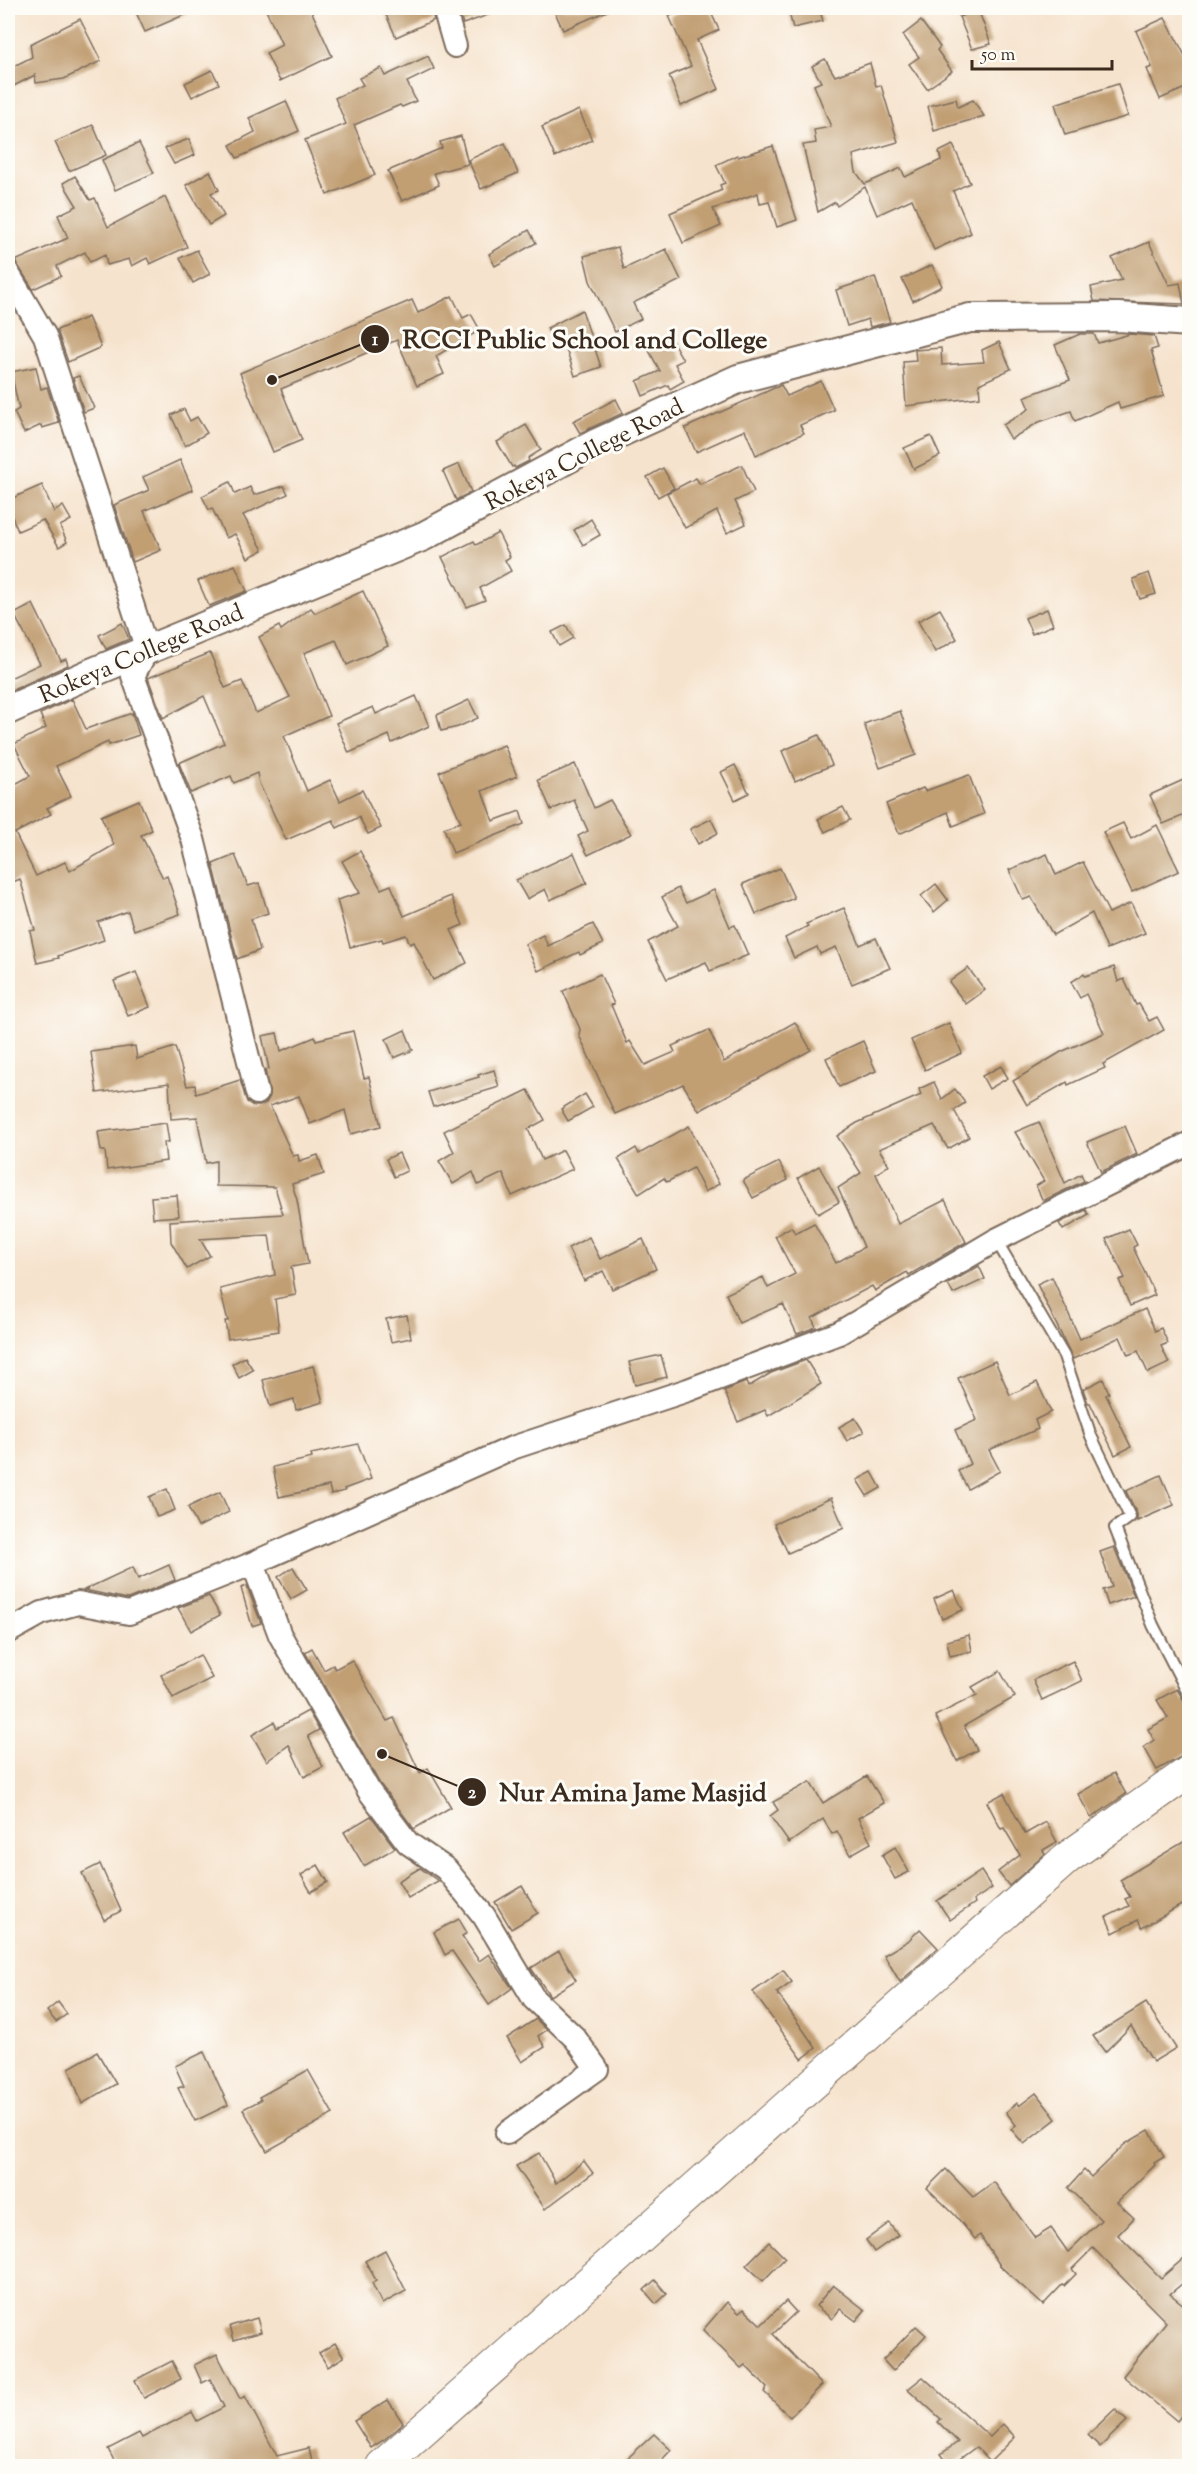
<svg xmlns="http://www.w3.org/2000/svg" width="1197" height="2474" font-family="'Sorts Mill Goudy',serif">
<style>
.building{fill:#c19f73}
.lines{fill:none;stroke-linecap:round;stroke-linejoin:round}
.service-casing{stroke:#7c6b5b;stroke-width:14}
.minor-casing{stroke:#7c6b5b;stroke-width:26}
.tertiary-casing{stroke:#7c6b5b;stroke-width:32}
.secondary-casing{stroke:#7c6b5b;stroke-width:34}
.service{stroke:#fff;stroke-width:10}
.minor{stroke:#fff;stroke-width:22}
.tertiary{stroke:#fff;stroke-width:28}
.secondary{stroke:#fff;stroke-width:32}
.labels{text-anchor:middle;stroke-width:6;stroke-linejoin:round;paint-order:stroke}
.street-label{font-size:24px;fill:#3b2a1e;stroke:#fdfcf7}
.leader{fill:none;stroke:#3b2a1e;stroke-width:2}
.callout-dot{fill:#3b2a1e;stroke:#fdfcf7;stroke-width:2}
.mark-label{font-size:18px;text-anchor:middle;font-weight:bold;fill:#fff}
.callout-label{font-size:26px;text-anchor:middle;font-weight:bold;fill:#3b2a1e;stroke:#fdfcf7;stroke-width:6;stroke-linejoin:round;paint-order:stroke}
</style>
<rect width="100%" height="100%" fill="#fdfcf7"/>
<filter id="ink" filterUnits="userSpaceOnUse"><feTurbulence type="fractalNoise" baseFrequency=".0167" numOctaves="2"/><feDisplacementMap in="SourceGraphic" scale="12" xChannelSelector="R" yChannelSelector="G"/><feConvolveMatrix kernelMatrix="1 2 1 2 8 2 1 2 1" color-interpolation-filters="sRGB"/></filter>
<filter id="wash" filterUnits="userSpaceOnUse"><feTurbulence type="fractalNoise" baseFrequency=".008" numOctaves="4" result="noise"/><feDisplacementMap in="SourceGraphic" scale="24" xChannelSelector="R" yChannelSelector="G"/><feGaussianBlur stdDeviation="1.35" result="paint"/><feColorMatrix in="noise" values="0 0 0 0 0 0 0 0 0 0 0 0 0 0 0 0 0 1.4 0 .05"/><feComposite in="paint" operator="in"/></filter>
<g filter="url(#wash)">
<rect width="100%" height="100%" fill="#f6e3cd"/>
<g id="blocks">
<g class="building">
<path d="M134 8H200L145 32Z"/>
<path d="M265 8H310L332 56 280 81 266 53 282 45Z"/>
<path d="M383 8H431L434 20 396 37Z"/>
<path d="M458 8H502V10L463 24Z"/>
<path d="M553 8H614L563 30Z"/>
<path d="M689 8H709L719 30 697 40 719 89 681 106 669 76 691 66 669 16Z"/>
<path d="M796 8H819L823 21 793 28 788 9Z"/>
<path d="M978 9 991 44 972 49 959 17Z"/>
<path d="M1165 18 1190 65V86L1160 99 1147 69 1152 67 1136 31Z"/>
<path d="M80 19 101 61 64 79 36 83 35 75 8 89V69L32 57 30 44Z"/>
<path d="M921 21 940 47 937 50 952 71 927 89 909 64 919 57 903 35Z"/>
<path d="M428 56 434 69 407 82 416 101 402 107 400 105 354 125 375 175 327 195 305 140 346 124 335 98 363 85 359 78 381 68 385 76Z"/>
<path d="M825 59 835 76 870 63 876 86 881 85 898 142 853 155 856 172 865 184 901 168 905 177 941 160 939 152 953 145 970 183 953 191 971 233 934 250 912 199 877 215 865 187 837 206 835 202 818 212 803 145 816 143 814 130 831 127 814 85 821 82 812 66Z"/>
<path d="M212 70 219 84 192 97 185 83Z"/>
<path d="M1118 84 1128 116 1065 135 1055 104Z"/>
<path d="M956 99 958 107 973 100 984 116 934 131 928 106Z"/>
<path d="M286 101 299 131 237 158 230 145 255 132 249 118Z"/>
<path d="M579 110 592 140 555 157 542 127Z"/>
<path d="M93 125 106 155 69 171 55 142Z"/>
<path d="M461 136 468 164 434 173 439 185 402 201 388 171 442 148 440 142Z"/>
<path d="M189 139 195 155 174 164 165 148Z"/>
<path d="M139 143 154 173 115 190 102 160Z"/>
<path d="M505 143 518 173 481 189 468 160Z"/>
<path d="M773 146 797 220 777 227 769 202 760 204 758 193 713 209 721 226 683 243 670 213 722 190 720 185 725 183 716 165 737 155 738 157Z"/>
<path d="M210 171 219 190 211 193 224 216 209 225 186 185Z"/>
<path d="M75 176 90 200 95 198 108 227 165 197 187 247 150 264 147 258 132 266 129 259 107 265 105 255 90 262 85 252 57 266 61 276 33 289 15 261 68 238 58 215 77 206 63 183Z"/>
<path d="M529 230 536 243 495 266 489 254Z"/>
<path d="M1149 242 1169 285 1180 283 1184 304 1094 301 1091 287 1122 280 1112 258Z"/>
<path d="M618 247 624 269 666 249 681 280 633 303 641 319 615 332 590 281 584 256Z"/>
<path d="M197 250 210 274 193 283 180 258Z"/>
<path d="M932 265 942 286 913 301 902 279Z"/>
<path d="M875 277 890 322 870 327 868 319 847 326 836 290Z"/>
<path d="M452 296 463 318 471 314 480 330 436 356 444 374 417 386 397 340 281 389 302 440 273 452 240 373 412 300 418 313Z"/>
<path d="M582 310 601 367 575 376 565 345 557 349 547 328Z"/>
<path d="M88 317 101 347 68 362 57 330Z"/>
<path d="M1080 334H1094L1098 343 1130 334 1154 336 1158 348 1151 350 1164 396 1120 409 1118 402 1075 421 1071 411 1039 422 1011 439 1003 425 1029 409 1024 397 1070 380 1055 345Z"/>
<path d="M664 337H670L683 360 675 364 684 381 670 389 668 385 643 396 637 381 660 371 647 347Z"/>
<path d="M999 342 1011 369 979 384 980 397 906 406 903 362 916 361 915 350 941 348 942 365 984 362 982 350Z"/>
<path d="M36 367 41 389 47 387 59 423 42 428 41 425 24 433 14 412 19 409 11 372Z"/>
<path d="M79 376 94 408 84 412 73 378Z"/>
<path d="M821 381 834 410 800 425 804 433 756 455 745 430 696 452 685 428 781 385 787 396Z"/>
<path d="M616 399 623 413 580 433 573 421Z"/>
<path d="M184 409 190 421 197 417 207 433 185 446 171 415Z"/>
<path d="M526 425 541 450 528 458 529 461 515 468 514 466 512 467 497 442Z"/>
<path d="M931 436 940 456 914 469 904 448Z"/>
<path d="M180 460 193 490 144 511 161 550 133 562 114 505 149 490 143 477Z"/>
<path d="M459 464 471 492 456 500 443 471Z"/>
<path d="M742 465 754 492 735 501 746 524 727 533 717 511 685 528 667 493 696 478 700 484Z"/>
<path d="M663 468 674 488 658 497 647 477Z"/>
<path d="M230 482 235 494 250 487 254 495 284 486 288 494 243 515 263 550 248 558 235 534 226 538 212 508 209 510 202 496Z"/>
<path d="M42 485 54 512 63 506 71 520 60 526 67 542 59 547 43 520 18 531 8 507V500Z"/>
<path d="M591 519 600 535 583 545 574 530Z"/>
<path d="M498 533 510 557 505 560 511 571 480 588 485 600 467 607 442 557 474 541 476 545Z"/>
<path d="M235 565 247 591 209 606 198 581Z"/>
<path d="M1149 573 1156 594 1140 599 1133 579Z"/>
<path d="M363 591 388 646 347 665 336 640 304 653 329 716 284 736 307 791 330 780 340 801 362 790 381 828 368 834 359 817 337 828 333 820 286 840 259 783 257 773 234 783 231 776 191 793 179 763 224 743 204 696 163 718 148 678 210 653 225 688 242 681 256 713 290 697 259 637 279 626 281 630 311 608 315 613Z"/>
<path d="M33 604 61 661 66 659 68 665 8 692V679L40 664 14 614Z"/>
<path d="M940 609 957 639 935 652 918 621Z"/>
<path d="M1047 609 1053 625 1032 634 1025 618Z"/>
<path d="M122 623 129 639 106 649 99 635Z"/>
<path d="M566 625 573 638 559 646 552 632Z"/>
<path d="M416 696 429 726 392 743 389 735 349 753 336 723 373 707 376 714Z"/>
<path d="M72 699 86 729 132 713 139 735 109 745 108 742 56 766 71 796 47 808 51 814 15 833 36 876 65 862 70 871 114 845 101 816 139 800 152 830 141 835 163 878 167 876 180 914 134 930 128 911 98 922 104 940 58 956 59 958 37 963 30 931 35 930 20 879 8 884V788L30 776 14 744 46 728 40 714Z"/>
<path d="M469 700 478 718 458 727 441 731 437 715Z"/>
<path d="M900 711 916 755 880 768 864 724Z"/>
<path d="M819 735 832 765 795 781 782 751Z"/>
<path d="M504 745 517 776 482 791 493 821 520 811 524 824 453 853 444 828 461 822 439 772Z"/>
<path d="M575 764 594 808 610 800 631 834 588 855 578 836 588 831 574 800 551 810 538 780Z"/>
<path d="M735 765 749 793 735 800 721 772Z"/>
<path d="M969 775 984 814 953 826 948 812 899 834 886 804 923 788 925 791Z"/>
<path d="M1190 777V813L1163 824 1150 795Z"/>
<path d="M843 807 850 820 825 832 818 819Z"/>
<path d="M711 819 718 833 698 844 690 829Z"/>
<path d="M1123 823 1131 839 1157 825 1179 871 1132 892 1103 832Z"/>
<path d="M360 851 381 889 391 885 404 916 451 896 463 925 451 930 467 963 433 980 414 942 410 944 406 935 383 942 382 939 350 947 337 900 360 893 342 861Z"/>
<path d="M574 853 587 883 550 900 545 889 527 899 516 880Z"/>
<path d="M1047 854 1056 875 1083 862 1109 913 1131 903 1145 933 1107 949 1092 913 1053 935 1031 897 1023 900 1009 870Z"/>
<path d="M235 855 248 886 259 883 268 913 251 919 260 950 237 959 213 864Z"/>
<path d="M780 868 794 898 756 914 743 884Z"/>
<path d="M936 884 948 900 934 912 921 896Z"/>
<path d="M678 888 686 903 714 890 730 927 735 925 748 955 710 971 706 962 667 979 648 942 678 926 662 897Z"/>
<path d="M844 908 860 945 876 938 890 968 852 984 836 947 820 954 817 947 794 958 785 938 808 926 806 924Z"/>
<path d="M593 924 603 944 580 955 579 952 538 971 525 944 543 935 548 946Z"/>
<path d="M1114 967 1118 982 1124 979 1136 1005 1139 1004 1149 1021 1157 1017 1164 1030 1103 1064 1105 1068 1068 1085 1067 1082 1027 1105 1013 1081 1061 1052 1104 1033 1086 994 1080 998 1071 982 1084 974 1085 976Z"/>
<path d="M968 968 985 990 966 1004 949 982Z"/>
<path d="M136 972 150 1007 128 1016 114 981Z"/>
<path d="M600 974 614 1004 611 1005 627 1043 630 1041 645 1065 675 1052 672 1046 709 1030 724 1062 795 1022 811 1050 699 1111 683 1084 615 1114 579 1035 580 1029 563 991Z"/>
<path d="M949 1023 962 1053 925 1070 911 1040Z"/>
<path d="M405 1030 413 1050 394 1058 386 1039Z"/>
<path d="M353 1031 364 1078 369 1077 381 1126 351 1134 345 1110 310 1124 299 1096 270 1106 293 1156 298 1155 299 1161 318 1155 324 1174 292 1184 297 1200 308 1264 291 1267 296 1295 275 1299 279 1331 228 1339 225 1321H228L220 1289 275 1275 269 1235 200 1239 210 1256 187 1269 171 1242 170 1221 283 1214 275 1187 216 1186V1161L206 1163 197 1117 171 1119 169 1083 97 1093 91 1052 135 1046 137 1059 175 1047 187 1086 195 1085 196 1094 240 1080 247 1102 253 1106H260L266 1103 270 1096 265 1070 269 1069 262 1036 277 1033 281 1051 315 1037 316 1040Z"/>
<path d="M863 1041 876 1071 839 1087 826 1058Z"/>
<path d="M1001 1066 1008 1078 989 1089 982 1076Z"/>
<path d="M494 1070 499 1087 433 1107 428 1092 479 1077 478 1075Z"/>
<path d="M934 1082 942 1099 955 1089 965 1103 954 1110 969 1137 948 1149 934 1125 879 1149 889 1165 876 1174 898 1224 945 1200 966 1242 909 1275 907 1272 875 1291 872 1286 812 1318 816 1327 797 1334 783 1304 739 1323 726 1294 763 1277 768 1288 795 1274 775 1236 791 1227 795 1233 814 1223 836 1263 864 1247 838 1188 861 1173 837 1136 857 1123 921 1095 919 1089Z"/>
<path d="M528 1090 545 1120 528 1129 542 1160 563 1150 573 1169 512 1196 503 1173 478 1185 473 1172 453 1184 439 1161 454 1152 444 1131Z"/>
<path d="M585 1094 593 1107 568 1121 561 1109Z"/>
<path d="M1039 1122 1065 1183 1081 1174 1084 1181 1043 1201 1036 1186 1044 1181 1015 1132Z"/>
<path d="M166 1123 169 1142H164L166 1161 107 1170 105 1151H101L98 1132Z"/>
<path d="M689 1126 719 1184 705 1192 693 1168 667 1182 664 1178 639 1194 618 1159 636 1148 639 1154Z"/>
<path d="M1125 1126 1137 1154 1101 1172 1087 1142Z"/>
<path d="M399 1153 407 1171 394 1177 386 1159Z"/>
<path d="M779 1162 788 1180 753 1198 743 1180Z"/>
<path d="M819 1166 839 1202 818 1214 798 1178Z"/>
<path d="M177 1195 179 1216 153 1218 151 1197Z"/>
<path d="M1086 1210 1089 1215 1063 1230 1059 1223Z"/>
<path d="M1129 1229 1137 1245 1133 1247 1155 1295 1130 1306 1119 1280 1125 1278 1106 1239Z"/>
<path d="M589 1237 600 1259 643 1239 656 1269 612 1289 603 1271 584 1281 568 1248Z"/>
<path d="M979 1266 985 1279 953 1294 948 1284Z"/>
<path d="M1052 1277 1080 1339 1145 1309 1155 1331 1161 1328 1168 1343 1161 1346 1169 1363 1148 1373 1138 1351 1128 1355 1120 1337 1073 1359 1037 1284Z"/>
<path d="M407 1315 411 1338 391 1342 386 1319Z"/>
<path d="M661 1355 667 1377 635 1385 629 1362Z"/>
<path d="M245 1357 253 1370 239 1378 232 1364Z"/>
<path d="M806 1360 821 1384 768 1416 765 1410 738 1422 724 1391 746 1382 748 1387 771 1373Z"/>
<path d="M995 1361 1010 1395 1037 1382 1051 1412 1035 1420 1038 1429 989 1450 1000 1471 968 1489 958 1471 970 1464 955 1430 977 1420 958 1378Z"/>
<path d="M313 1366 323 1402 296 1410 294 1399 270 1406 263 1380Z"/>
<path d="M1103 1379 1109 1393 1106 1395 1131 1447 1115 1455 1090 1403H1088L1083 1389Z"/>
<path d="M855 1418 864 1432 847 1441 839 1427Z"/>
<path d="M358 1444 371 1479 344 1489 345 1491 331 1494 329 1486 279 1497 273 1467 312 1458 311 1454Z"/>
<path d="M872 1472 881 1488 867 1496 857 1480Z"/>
<path d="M1161 1475 1174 1505 1137 1521V1514L1126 1491Z"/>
<path d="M167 1489 175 1510 157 1517 149 1497Z"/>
<path d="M220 1492 229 1512 198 1527 188 1507Z"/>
<path d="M831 1498 844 1528 788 1553 774 1524Z"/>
<path d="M1114 1547 1134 1596 1108 1605 1103 1590 1112 1587 1100 1552Z"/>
<path d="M169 1565 175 1580 128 1599 84 1590 133 1567 138 1579Z"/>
<path d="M293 1567 307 1590 291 1599 278 1577Z"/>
<path d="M247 1586 261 1623 252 1626 241 1588Z"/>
<path d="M954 1590 963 1610 942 1619 934 1599Z"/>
<path d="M209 1596 220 1615 191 1631 178 1608Z"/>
<path d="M969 1635 972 1651 950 1656 947 1641Z"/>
<path d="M312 1648 324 1670 333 1665 335 1669 352 1660 387 1721 394 1718 420 1773 428 1768 451 1807 414 1829 380 1784 305 1652Z"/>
<path d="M200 1655 212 1678 173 1698 161 1675Z"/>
<path d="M1073 1661 1082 1681 1042 1700 1033 1680Z"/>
<path d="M1000 1671 1015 1697 964 1726 977 1750 957 1761 935 1716 977 1695 972 1687Z"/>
<path d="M1177 1689 1184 1701 1190 1704V1752L1157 1770 1144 1747 1154 1740 1148 1729 1168 1718 1157 1700Z"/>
<path d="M308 1711 319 1730 308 1736 323 1767 304 1777 289 1745 267 1761 252 1735 274 1722 277 1728Z"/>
<path d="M1114 1773 1126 1794 1091 1818 1078 1794Z"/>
<path d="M867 1776 884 1803 858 1818 871 1843 850 1855 837 1831 832 1834 823 1819 789 1843 770 1816 778 1810 773 1802 810 1782 823 1803Z"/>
<path d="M1004 1793 1025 1834 1046 1822 1057 1842 1043 1850 1045 1854 1009 1886 998 1872 1020 1855 1004 1828 1001 1829 987 1802Z"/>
<path d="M371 1816 395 1848 364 1866 344 1832Z"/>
<path d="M1190 1838V1900L1142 1928 1138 1920 1113 1933 1106 1917 1129 1906 1125 1899 1130 1897 1120 1880Z"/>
<path d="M895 1847 909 1872 895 1879 882 1855Z"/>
<path d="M100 1864 121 1911 104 1920 82 1873Z"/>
<path d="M318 1865 328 1882 311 1892 301 1875Z"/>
<path d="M420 1868 438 1881 408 1898 398 1881Z"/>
<path d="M981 1871 992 1888 974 1900 975 1903 950 1920 937 1901Z"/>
<path d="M522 1886 538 1913 511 1929 495 1902Z"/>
<path d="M459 1919 467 1933 462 1936 479 1961 489 1954 512 1988 489 2005 452 1951 445 1955 434 1932Z"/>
<path d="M920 1929 938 1948 900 1982 884 1955 908 1941Z"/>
<path d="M559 1951 576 1980 550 1996 531 1968Z"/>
<path d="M783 1970 792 1982 777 1993 816 2048 802 2059 753 1992Z"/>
<path d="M58 2002 67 2014 56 2022 47 2011Z"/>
<path d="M1146 2003 1176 2048 1153 2062 1131 2026 1105 2052 1093 2036Z"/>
<path d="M536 2019 547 2030 538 2036 545 2047 522 2062 507 2038Z"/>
<path d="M97 2052 116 2084 82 2104 69 2068Z"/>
<path d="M204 2052 228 2105 195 2121 178 2088 184 2086 175 2066Z"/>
<path d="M308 2070 333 2114 267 2151 243 2109 261 2100 259 2097Z"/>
<path d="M1036 2093 1056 2119 1024 2144 1011 2129 1016 2125 1006 2112 1017 2103 1019 2106Z"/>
<path d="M1149 2130 1164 2157 1154 2163 1155 2165 1117 2202 1134 2218 1118 2235 1161 2278 1190 2253V2277L1170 2294 1190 2310V2405L1177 2421 1123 2376 1166 2322 1093 2248 1072 2269 1076 2274 1064 2286 1062 2285 1043 2305 1001 2267 980 2235 975 2239 955 2215 927 2188 946 2169 973 2197 994 2182 1035 2238 1051 2228 1068 2252 1101 2220 1068 2188 1084 2170 1091 2177 1125 2144Z"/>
<path d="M539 2153 556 2183 584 2161 593 2173 545 2209 516 2166Z"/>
<path d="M889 2223 898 2235 874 2252 866 2240Z"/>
<path d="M769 2242 785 2258 763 2281 746 2265Z"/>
<path d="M385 2250 406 2291 382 2304 372 2283 376 2280 365 2261Z"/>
<path d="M655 2280 667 2294 656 2304 644 2290Z"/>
<path d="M833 2285 865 2310 856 2321 840 2309 832 2319 816 2306Z"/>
<path d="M786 2301 796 2312 773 2334 822 2385 790 2417 764 2392 767 2388 745 2365 741 2368 703 2330 727 2302 739 2313 744 2309 761 2325Z"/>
<path d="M257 2318 261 2332 234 2340 230 2326Z"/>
<path d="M916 2326 926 2335 893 2371 883 2360Z"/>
<path d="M335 2343 344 2357 328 2367 319 2353Z"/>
<path d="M217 2354 240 2399 245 2396 277 2456 309 2448 313 2466H117L108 2449 139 2433 142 2438 192 2412 197 2421 224 2407 210 2379 202 2383 194 2365Z"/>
<path d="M172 2361 181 2379 144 2398 135 2380Z"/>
<path d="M923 2377 990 2437 1003 2424 1015 2437 990 2462 976 2447 950 2466 941 2454 958 2442 938 2422 941 2419 908 2389Z"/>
<path d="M388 2400 403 2423 385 2439 371 2448 354 2421Z"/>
<path d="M1115 2409 1127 2421 1100 2447 1088 2435Z"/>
<path d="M654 2434 671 2450 656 2466H619Z"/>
</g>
</g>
</g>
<g filter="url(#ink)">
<use href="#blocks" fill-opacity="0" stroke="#7c6b5b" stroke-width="1.5"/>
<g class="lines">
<defs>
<path id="service" d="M996 1240 1064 1356 1091 1436 1130 1517 1115 1528 1153 1625 1190 1697"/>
<g id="minor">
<path d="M444 8 455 46"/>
<path d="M8 273 45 336 147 650 133 676 193 839 257 1093"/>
<path d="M249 1565 257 1574 280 1635 369 1791 408 1843 446 1869 484 1916 534 1999 575 2038 597 2069 507 2133"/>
<path d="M8 1632 42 1613 78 1603 129 1613 249 1565 512 1448 688 1390 839 1333 996 1240 1190 1143"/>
</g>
<path id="tertiary" d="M8 710 91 673 424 536 595 444 738 379 970 318 1119 317 1190 322"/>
<path id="secondary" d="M382 2466 1067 1858 1190 1771"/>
</defs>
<use href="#service" class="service-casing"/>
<use href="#minor" class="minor-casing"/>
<use href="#tertiary" class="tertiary-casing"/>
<use href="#secondary" class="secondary-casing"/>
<use href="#service" class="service"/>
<use href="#minor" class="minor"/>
<use href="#tertiary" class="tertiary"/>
<use href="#secondary" class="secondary"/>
</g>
</g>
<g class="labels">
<g class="street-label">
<text transform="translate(584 454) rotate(-27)" y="8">Rokeya College Road</text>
<text transform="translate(141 653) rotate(-23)" y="8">Rokeya College Road</text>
</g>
</g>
<path class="leader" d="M272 380L375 339M382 1754L472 1792"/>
<g class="callout-dot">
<circle cx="272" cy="380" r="6"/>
<circle cx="382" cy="1754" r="6"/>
<circle cx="375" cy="339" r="15"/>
<circle cx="472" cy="1792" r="15"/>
</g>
<g class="mark-label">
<text x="375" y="345">1</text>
<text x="472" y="1798">2</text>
</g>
<g class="callout-label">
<text x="585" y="348">RCCI Public School and College</text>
<text x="633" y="1801">Nur Amina Jame Masjid</text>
</g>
<rect width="1197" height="2474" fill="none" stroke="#fdfcf7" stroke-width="30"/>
<path d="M972 60v9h140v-9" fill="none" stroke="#3b2a1e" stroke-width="3"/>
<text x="981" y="60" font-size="18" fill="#3b2a1e" stroke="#fdfcf7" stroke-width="4.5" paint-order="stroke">50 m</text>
</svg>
